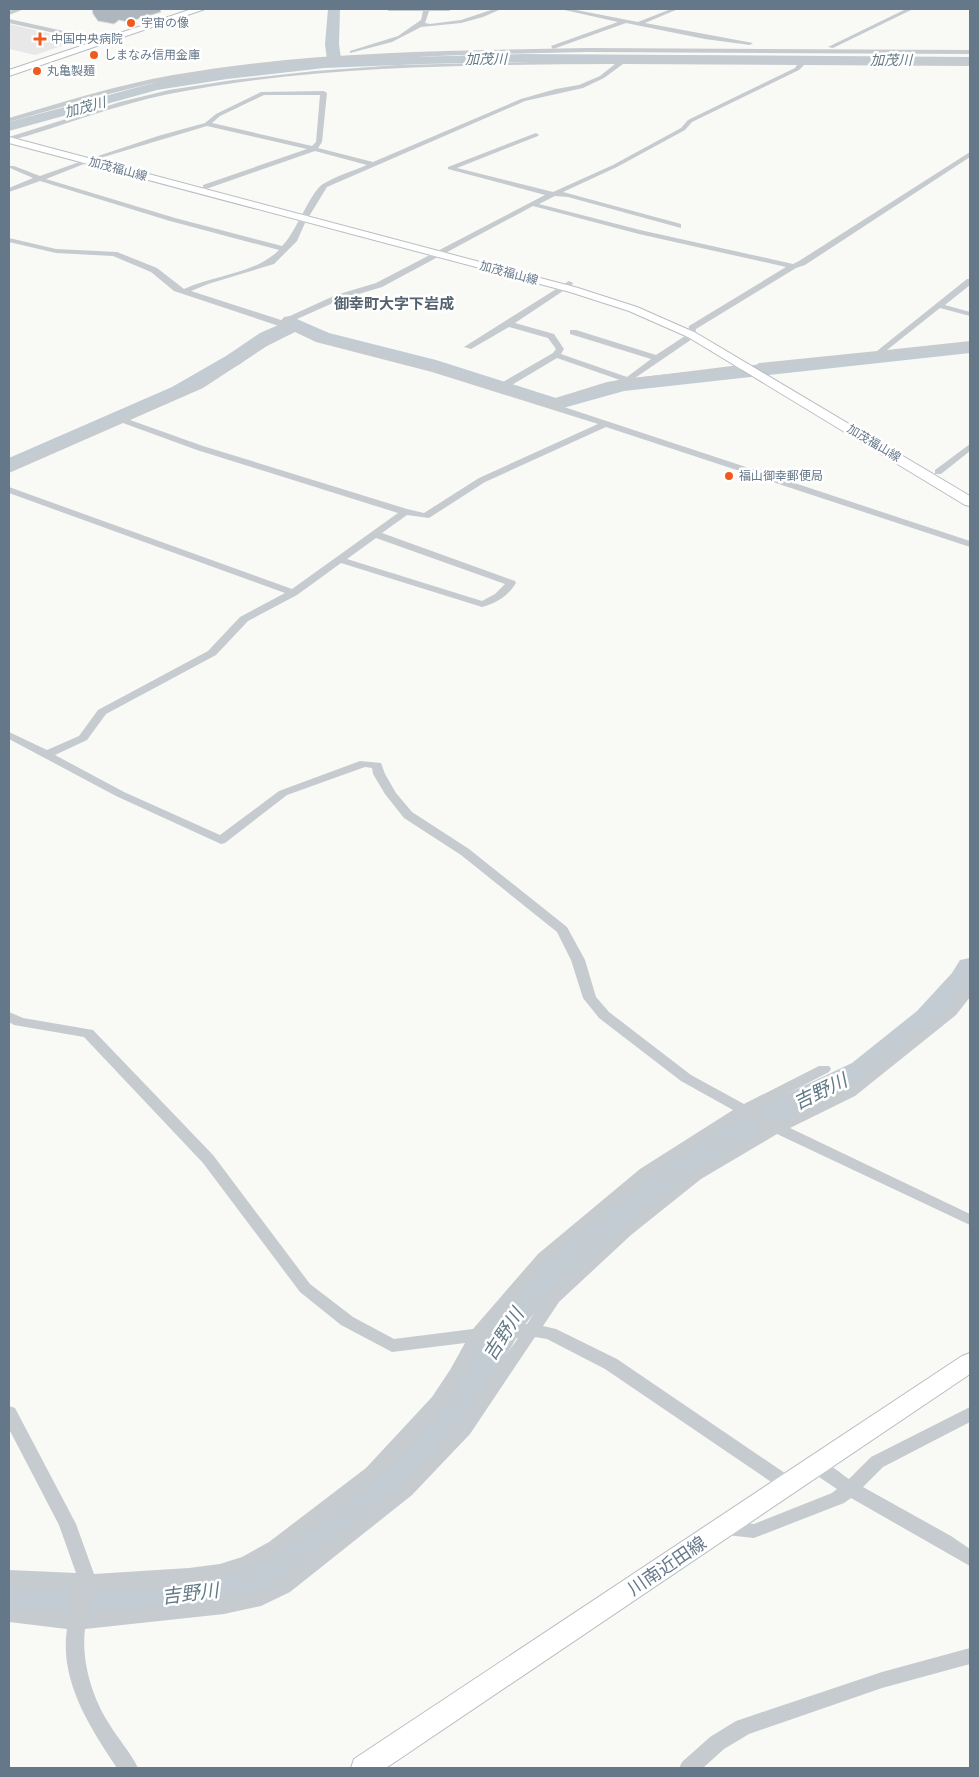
<svg xmlns="http://www.w3.org/2000/svg" width="979" height="1777" font-family="Karla,'Noto Sans JP',sans-serif">
<style>
.built{fill:#e7e8e7}
.lines{fill:none;stroke-linecap:round;stroke-linejoin:round}
.river{fill:#c2ccd2;fill-rule:evenodd}
.building{fill:#afb7be;stroke:#dbdbd8}
.secondary-casing{stroke:#b8bec3;stroke-width:2}
.trunk-casing{stroke:#b9bdc0;stroke-width:2}
.minor{fill:#c6cbcf;fill-rule:evenodd}
.secondary{fill:#fff;fill-rule:evenodd}
.trunk{fill:#fff;fill-rule:evenodd}
.poi-dot{fill:#f15a1e;stroke:#fff;stroke-width:2}
.labels{text-anchor:middle;stroke-width:5;stroke-linejoin:round;paint-order:stroke}
.far-poi-label{font-size:12px;fill:#65788a;stroke:#fff;text-anchor:start}
.far-street-label{font-size:12px;fill:#65788a;stroke:#fff}
.far-water-label{font-size:14px;font-style:italic;fill:#627a85;stroke:#fff}
.far-quarter-label{font-size:15px;font-weight:bold;fill:#54616e;stroke:#fff}
.near-street-label{font-size:18px;fill:#65788a;stroke:#fff}
.near-water-label{font-size:19px;font-style:italic;fill:#627a85;stroke:#fff}
</style>
<rect width="100%" height="100%" fill="#f9f9f6"/>
<path class="built" d="M9 24 65 37 72 40 67 44 35 55 9 49Z"/>
<g class="lines">
<g class="river">
<path d="M328 9H340L339 44 341 59 522 54 970 57V65L522 62 423 64 324 68 227 79 157 90 9 131V122L157 82 227 70 327 60 325 44Z"/>
<path d="M290 316 329 333 436 360 556 398 622 379 970 342V353L624 391 556 410 422 368 317 341 296 331 272 341 240 364 186 395 9 471V458L172 387 226 356 260 333 283 323 281 321 284 317Z"/>
<path d="M970 958V989L937 1025 874 1077 753 1136 700 1168 609 1243 547 1298 522 1328 470 1419 434 1459 363 1520 285 1583 259 1598 245 1603C169 1613 84 1627 9 1613V1579L44 1585 155 1581 238 1570 257 1559 337 1498 408 1437 444 1399 498 1308 523 1280 585 1225 678 1152 731 1120 852 1063 917 1011 952 973 960 960Z"/>
</g>
</g>
<path class="building" d="M92 9H160L161 12 128 22 119 20 114 24 98 21 93 14Z"/>
<g class="lines">
<defs>
<g id="secondary">
<path d="M9 137 578 288 637 307 696 333 970 496V506L965 505 688 337 629 311 570 292 9 143Z"/>
<path d="M970 1353V1374L386 1768H351L354 1759 962 1356Z"/>
</g>
<path id="trunk" d="M192 9H205L9 76V70Z"/>
</defs>
<use href="#secondary" class="secondary-casing"/>
<use href="#trunk" class="trunk-casing"/>
<g class="minor">
<path d="M16 9H24L9 15V11Z"/>
<path d="M386 9H452L449 11H429L425 23 430 24 461 20 494 9H501L483 17 461 23 421 27 392 42 350 53V51L398 36 421 20 423 11H389Z"/>
<path d="M560 9H571L638 22 671 9H678L645 23 753 43 750 45 705 39 626 23 553 49 551 46 618 22Z"/>
<path d="M906 9H913L833 48 828 47Z"/>
<path d="M9 19 100 39 103 41 100 43 9 23Z"/>
<path d="M587 48 970 50V54L587 52 459 55 316 62 245 69 153 83 93 98 9 122V118C63 102 117 85 173 75 309 51 449 51 587 48Z"/>
<path d="M622 60 970 62V66L804 65 799 70 692 122 685 130 617 167 563 192 681 224V228L568 197 555 196 539 204 640 230 793 264 799 261 970 152V157L805 265 796 268 696 329 695 337 635 378 748 364 751 365V369L611 386 555 404 970 541V547L606 427 485 482 429 518 407 515 382 533 515 581 516 583C508 596 497 603 482 607L341 563 297 595 248 621 216 655 106 714 87 740 55 755 124 792 220 835 279 791 360 761 381 763 385 774 396 793 412 812 469 849 567 927 585 960 596 997 609 1012 691 1075 744 1104 819 1066H829L831 1069 829 1072 756 1110 777 1122 845 1090 946 1009 965 985 970 984V997L956 1015 855 1096 790 1128 970 1214V1225L777 1134 701 1179 631 1235 559 1302 543 1326 556 1329 617 1359 795 1480 798 1485 795 1490 789 1492 783 1490 605 1369 547 1339 535 1337 470 1434 412 1495 290 1592 261 1606 224 1614 85 1629C81 1660 92 1697 108 1722 117 1738 130 1751 138 1768H117C90 1728 59 1680 67 1629L9 1622V1606L70 1613 74 1588 9 1586V1570L76 1573 59 1525 9 1429V1406L15 1408 76 1524 94 1574 189 1568 220 1564 242 1557 269 1542 366 1468 432 1397 450 1370 465 1343 392 1352 341 1325 300 1292 203 1163 84 1037 14 1025 9 1022V1012L23 1018 93 1030 213 1155 310 1284 353 1317 394 1339 473 1329 538 1254 640 1169 733 1110 681 1081 599 1018 583 998 571 960 557 932 461 855 404 818 385 794 373 774 372 768 365 767 287 795 225 843 221 844 116 796 9 739V732L47 750 79 736 98 710 208 651 240 617 285 593 9 493V487L292 589 398 513 197 450 123 423 9 473V467L197 384 261 342 288 329 174 291 151 272 113 256 56 253 9 242V238L56 249 117 252 157 268 184 289C214 275 255 274 279 250L170 221 40 181 9 192V188L33 178 10 168V166H14L40 176 85 160H89V162L46 179 175 218 282 246C296 233 310 192 323 184 336 176 353 171 367 165L315 151 206 189H203V185L307 149 207 126 97 159 92 158 158 136 205 123 216 114 261 92 324 91 327 93 322 142 318 148 373 162 521 99 556 89 579 85 600 76 615 64C467 65 315 65 169 94 114 105 63 126 9 141V137L120 102 169 90 233 80 315 71 398 65ZM623 64 797 65 795 68 688 120 681 128 613 165 553 192 457 168 538 136 539 135 536 133 448 167V169L545 195 376 283 336 295 281 320 191 291 208 284 274 264 297 241 305 223 327 187 525 101 583 88 604 78ZM264 95H320L316 142 312 146 212 123 220 116ZM533 206 639 234 786 267 689 326 688 334 656 355 576 330H570V334L651 359 627 377 561 354 564 349 554 334 515 323 572 285 573 283 569 281 464 347 471 349 509 327 548 338 556 349 553 353 496 386 438 368 322 338 288 323 342 299 382 287ZM295 332 316 342 432 372 598 424 479 478 424 513 407 509 203 446 130 420 203 388 267 346ZM557 358 620 380 607 382 546 401 505 389ZM376 538 505 584 495 594 482 601 347 559ZM744 1116 766 1128 691 1171 621 1227 547 1294 527 1324 494 1327 548 1262 650 1177ZM518 1338 458 1424 400 1485 278 1580 258 1591 224 1598 88 1613 92 1589 108 1590C141 1587 191 1588 221 1579 261 1568 291 1545 323 1521 367 1487 410 1452 444 1406 459 1386 470 1363 482 1341Z"/>
<path d="M967 279H970V285L945 305 970 312V316L940 308 887 350 970 341V346L759 369 755 366 759 363 877 351Z"/>
<path d="M970 444V451L941 474H935V470Z"/>
<path d="M970 1407V1422L883 1467 863 1487 951 1536 970 1549V1566L851 1498 844 1503 754 1538 717 1534 714 1529 717 1524 723 1522 754 1524 832 1493 837 1489 810 1471 808 1466 810 1461C823 1456 838 1472 849 1479L871 1457Z"/>
<path d="M970 1648V1664L882 1688 749 1734 724 1749 703 1768H679L682 1762 710 1737 736 1721 882 1672Z"/>
</g>
<use href="#secondary" class="secondary"/>
<use href="#trunk" class="trunk"/>
</g>
<g class="poi-dot">
<circle cx="131" cy="23" r="5"/>
<path d="M37.5 31.5h5v5h5v5h-5v5h-5v-5h-5v-5h5z"/>
<circle cx="94" cy="55" r="5"/>
<circle cx="37" cy="71" r="5"/>
<circle cx="729" cy="476" r="5"/>
</g>
<g class="labels">
<g class="far-poi-label">
<text x="141" y="27">宇宙の像</text>
<text x="51" y="43">中国中央病院</text>
<text x="104" y="59">しまなみ信用金庫</text>
<text x="47" y="75">丸亀製麺</text>
<text x="739" y="480">福山御幸郵便局</text>
</g>
<g class="far-street-label">
<text transform="translate(118 169) rotate(15)" y="4">加茂福山線</text>
<text transform="translate(509 273) rotate(15)" y="4">加茂福山線</text>
<text transform="translate(874 443) rotate(31)" y="4">加茂福山線</text>
</g>
<g class="far-water-label">
<text transform="translate(486 59) rotate(-1)" y="5">加茂川</text>
<text x="891" y="65">加茂川</text>
<text transform="translate(85 107) rotate(-15)" y="5">加茂川</text>
</g>
<g class="far-quarter-label">
<text x="394" y="309">御幸町大字下岩成</text>
</g>
<g class="near-street-label">
<text transform="translate(667 1566) rotate(-34)" y="6">川南近田線</text>
</g>
<g class="near-water-label">
<text transform="translate(820 1091) rotate(-26)" y="7">吉野川</text>
<text transform="translate(503 1334) rotate(-57)" y="7">吉野川</text>
<text transform="translate(190 1593) rotate(-7)" y="7">吉野川</text>
</g>
</g>
<rect width="979" height="1777" fill="none" stroke="#65788a" stroke-width="20"/>
</svg>
